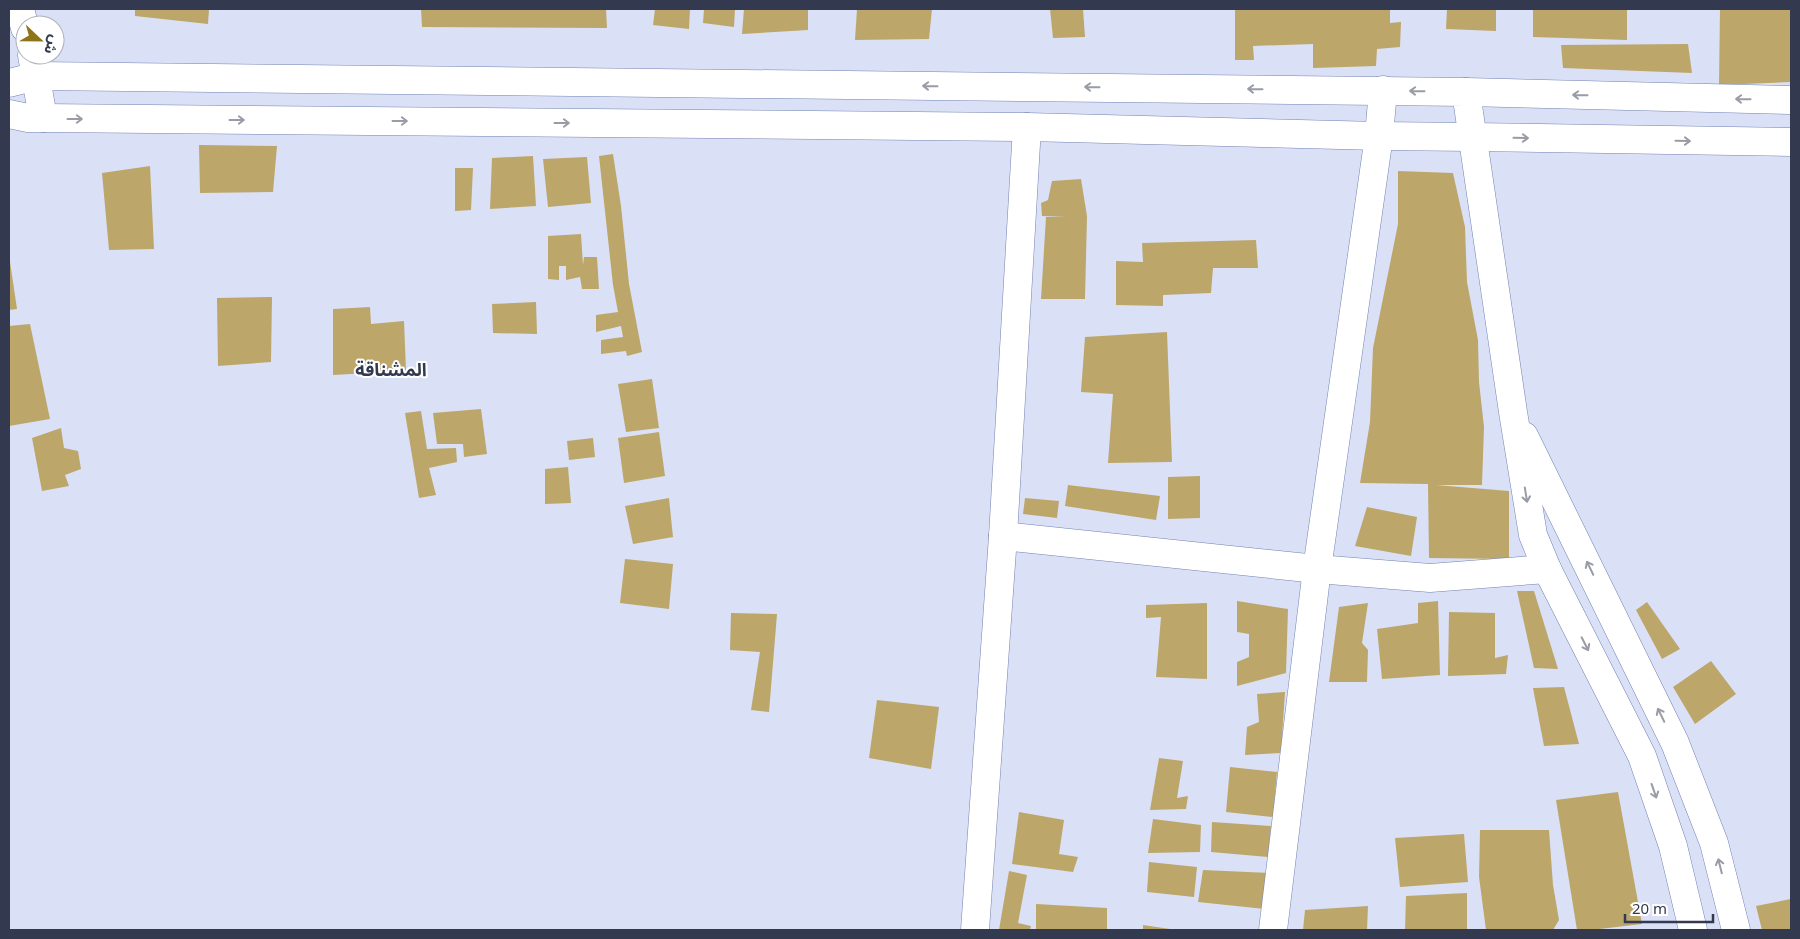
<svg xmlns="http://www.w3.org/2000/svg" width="1800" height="939" font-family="'Noto Sans','Noto Sans Arabic',sans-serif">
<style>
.building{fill:#bca66a}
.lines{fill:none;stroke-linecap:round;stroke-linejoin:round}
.minor-casing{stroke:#7282b2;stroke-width:29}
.major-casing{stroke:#7282b2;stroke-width:29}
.minor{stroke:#fff;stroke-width:28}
.major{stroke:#fff;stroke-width:28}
.oneway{stroke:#999ca6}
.labels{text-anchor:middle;stroke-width:4;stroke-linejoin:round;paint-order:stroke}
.district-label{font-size:18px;font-weight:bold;fill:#33394e;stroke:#fff}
</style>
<rect width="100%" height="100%" fill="#dae1f7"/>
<g class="building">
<path d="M135 9H209L208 24 135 16Z"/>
<path d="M421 9H606L607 28 422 27Z"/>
<path d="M655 9H690L689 29 653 25Z"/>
<path d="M704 9H735L734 27 703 23Z"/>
<path d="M744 9H808V30L742 34Z"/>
<path d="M857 9H932L929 39 855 40Z"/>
<path d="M1050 9H1083L1085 37 1053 38Z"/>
<path d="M1235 9H1390V23L1401 22 1400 47 1377 49 1376 66 1313 68V44L1253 46 1254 60H1235Z"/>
<path d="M1447 9H1496V31L1446 29Z"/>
<path d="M1533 9H1627V40L1533 37Z"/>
<path d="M1720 9H1791V82L1719 85Z"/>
<path d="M1688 44 1692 73 1563 68 1561 45Z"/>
<path d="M199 145 277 146 273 192 200 193Z"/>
<path d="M613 154 621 206 629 284 642 352 627 356 626 351 601 354V340L623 337 621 326 596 332V315L618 312 613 285 599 156Z"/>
<path d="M533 156 536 206 490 209 492 158Z"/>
<path d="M587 157 591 203 548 207 543 159Z"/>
<path d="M150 166 154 249 109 250 102 173Z"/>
<path d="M455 168H473L471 210 455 211Z"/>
<path d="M1398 171 1453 173 1465 227 1467 282 1478 340 1479 382 1484 427 1482 485H1436L1509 491V559L1429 558 1428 484 1360 483 1370 422 1373 348 1398 224Z"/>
<path d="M1081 179 1087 216 1085 299H1041L1046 217H1066L1042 216 1041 203 1048 200 1052 181Z"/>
<path d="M581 234 583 265 584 257H597L599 289H582L580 277 566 280V266H559V280L548 279V236Z"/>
<path d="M1256 240 1258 268H1213L1211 293 1163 295V306L1116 305V261L1143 262 1142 243Z"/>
<path d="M9 255 17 309 9 310Z"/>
<path d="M272 297 271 362 218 366 217 298Z"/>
<path d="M536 302 537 334 493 333 492 304Z"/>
<path d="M370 307 371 324 404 321 406 371 333 375V309Z"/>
<path d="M30 324 50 419 9 426V326Z"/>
<path d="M1167 332 1172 462 1108 463 1113 394 1081 392 1085 337Z"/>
<path d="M652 379 659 428 626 432 618 384Z"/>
<path d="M481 409 487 454 464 457 463 444H437L433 413Z"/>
<path d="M421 411 427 449 456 448 457 462 429 468 436 495 419 498 405 413Z"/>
<path d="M61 428 64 448 78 451 81 469 65 475 69 486 42 491 32 438Z"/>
<path d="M659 432 665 476 624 483 618 438Z"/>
<path d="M593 438 595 457 569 460 567 441Z"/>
<path d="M568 467 571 503 545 504V469Z"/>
<path d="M1200 476V518L1168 519V477Z"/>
<path d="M1068 485 1160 496 1156 520 1065 506Z"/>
<path d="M669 498 673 537 633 544 625 506Z"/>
<path d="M1025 498 1059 501 1057 518 1023 514Z"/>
<path d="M1367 507 1417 517 1411 556 1355 546Z"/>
<path d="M625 559 673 564 669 609 620 603Z"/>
<path d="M1517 591H1534L1558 669 1534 668Z"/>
<path d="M1237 601 1288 609 1286 673 1237 686V662L1249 657V634L1237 632Z"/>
<path d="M1438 601 1440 675 1382 679 1377 629 1418 623V603Z"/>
<path d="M1647 602 1680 649 1662 659 1636 610Z"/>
<path d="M1207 603V679L1156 677 1161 617 1146 618V605Z"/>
<path d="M1368 603 1362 643 1368 650 1367 682H1329L1339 607Z"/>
<path d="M1449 612 1495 613V658L1508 655 1506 674 1448 676Z"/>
<path d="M731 613 777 614 769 712 751 710 760 652 730 650Z"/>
<path d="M1711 661 1736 694 1695 724 1673 687Z"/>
<path d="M1564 687 1579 744 1544 746 1533 688Z"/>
<path d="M1285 692 1281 753 1245 755 1247 727 1259 722 1257 694Z"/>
<path d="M877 700 939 707 931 769 869 758Z"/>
<path d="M1159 758 1183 761 1177 798 1188 796 1186 809 1150 810Z"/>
<path d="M1230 767 1277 772 1273 817 1226 812Z"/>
<path d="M1618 792 1642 924 1591 930H1577L1556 800Z"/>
<path d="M1019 812 1064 820 1059 854 1078 857 1073 872 1012 864Z"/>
<path d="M1153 819 1201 825 1200 852 1148 853Z"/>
<path d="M1212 822 1271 826 1268 857 1211 852Z"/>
<path d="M1480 830H1549L1553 885 1559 920 1553 930H1486L1479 877Z"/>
<path d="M1464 834 1468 882 1400 887 1395 838Z"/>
<path d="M1149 862 1197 867 1194 897 1147 892Z"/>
<path d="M1203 870 1270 873 1265 909 1198 902Z"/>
<path d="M1009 871 1027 875 1018 923 1031 926 1030 930H999Z"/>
<path d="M1467 893V930H1405L1406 896Z"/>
<path d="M1791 899V930H1762L1756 906Z"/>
<path d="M1036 904 1107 908V930H1036Z"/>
<path d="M1368 906 1367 930H1303L1305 910Z"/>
<path d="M1143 925 1170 929 1169 930H1143Z"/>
</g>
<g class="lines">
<defs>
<g id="minor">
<path d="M1466 92 1791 100"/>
<path d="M1472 137 1791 142"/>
<path d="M1003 536 1317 569 1430 578 1547 569"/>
<path d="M975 930 1003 536 1027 127"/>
<path d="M1273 930 1317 569 1379 136 1383 90"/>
</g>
<g id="major">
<path d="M20 9 25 28"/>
<path d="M32 55 43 118"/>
<path d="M9 83 37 76 1466 92 1513 412 1533 535 1547 569 1642 756 1673 846 1693 930"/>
<path d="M9 114 28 118H43L1027 127 1379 136 1472 137"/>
<path d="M1524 436 1675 743 1714 843 1736 930"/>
</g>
</defs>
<use href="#minor" class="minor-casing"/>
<use href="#major" class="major-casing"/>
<use href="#minor" class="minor"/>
<use href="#major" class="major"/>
</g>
<defs><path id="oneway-shaft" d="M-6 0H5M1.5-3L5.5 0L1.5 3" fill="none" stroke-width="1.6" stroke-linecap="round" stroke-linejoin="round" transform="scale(1.25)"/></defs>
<g class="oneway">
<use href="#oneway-shaft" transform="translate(930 86) rotate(-179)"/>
<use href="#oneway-shaft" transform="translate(1092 87) rotate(-179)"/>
<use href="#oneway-shaft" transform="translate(1255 89) rotate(-179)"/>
<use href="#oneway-shaft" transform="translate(1417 91) rotate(-179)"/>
<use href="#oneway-shaft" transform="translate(1580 95) rotate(-179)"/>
<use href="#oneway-shaft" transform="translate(1743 99) rotate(-179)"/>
<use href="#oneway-shaft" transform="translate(75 119)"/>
<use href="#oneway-shaft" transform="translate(237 120)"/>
<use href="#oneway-shaft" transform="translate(400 121)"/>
<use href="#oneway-shaft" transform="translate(562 123)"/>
<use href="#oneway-shaft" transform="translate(1521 138) rotate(1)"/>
<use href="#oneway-shaft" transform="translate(1683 141) rotate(1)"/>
<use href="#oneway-shaft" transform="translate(1526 495) rotate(81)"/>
<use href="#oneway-shaft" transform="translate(1590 568) rotate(-116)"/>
<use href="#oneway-shaft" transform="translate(1585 644) rotate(63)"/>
<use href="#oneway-shaft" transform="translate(1661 715) rotate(-116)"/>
<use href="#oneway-shaft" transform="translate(1654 791) rotate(71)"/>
<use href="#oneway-shaft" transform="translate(1720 866) rotate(-104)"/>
</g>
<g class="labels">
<g class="district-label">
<text x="391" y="376">المشناقة</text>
</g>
</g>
<rect width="1800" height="939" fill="none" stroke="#33394e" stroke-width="20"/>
<g transform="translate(40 40) rotate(112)"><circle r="24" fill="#ffffff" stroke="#adb0b8"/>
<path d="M0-4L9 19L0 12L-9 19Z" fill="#8f7317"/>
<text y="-8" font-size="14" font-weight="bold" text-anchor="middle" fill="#33394e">ش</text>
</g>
<path d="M1625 914v8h88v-8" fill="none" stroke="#33394e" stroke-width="2.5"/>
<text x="1632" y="914" font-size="15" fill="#33394e" stroke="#ffffff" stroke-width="4" paint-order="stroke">20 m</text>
</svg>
